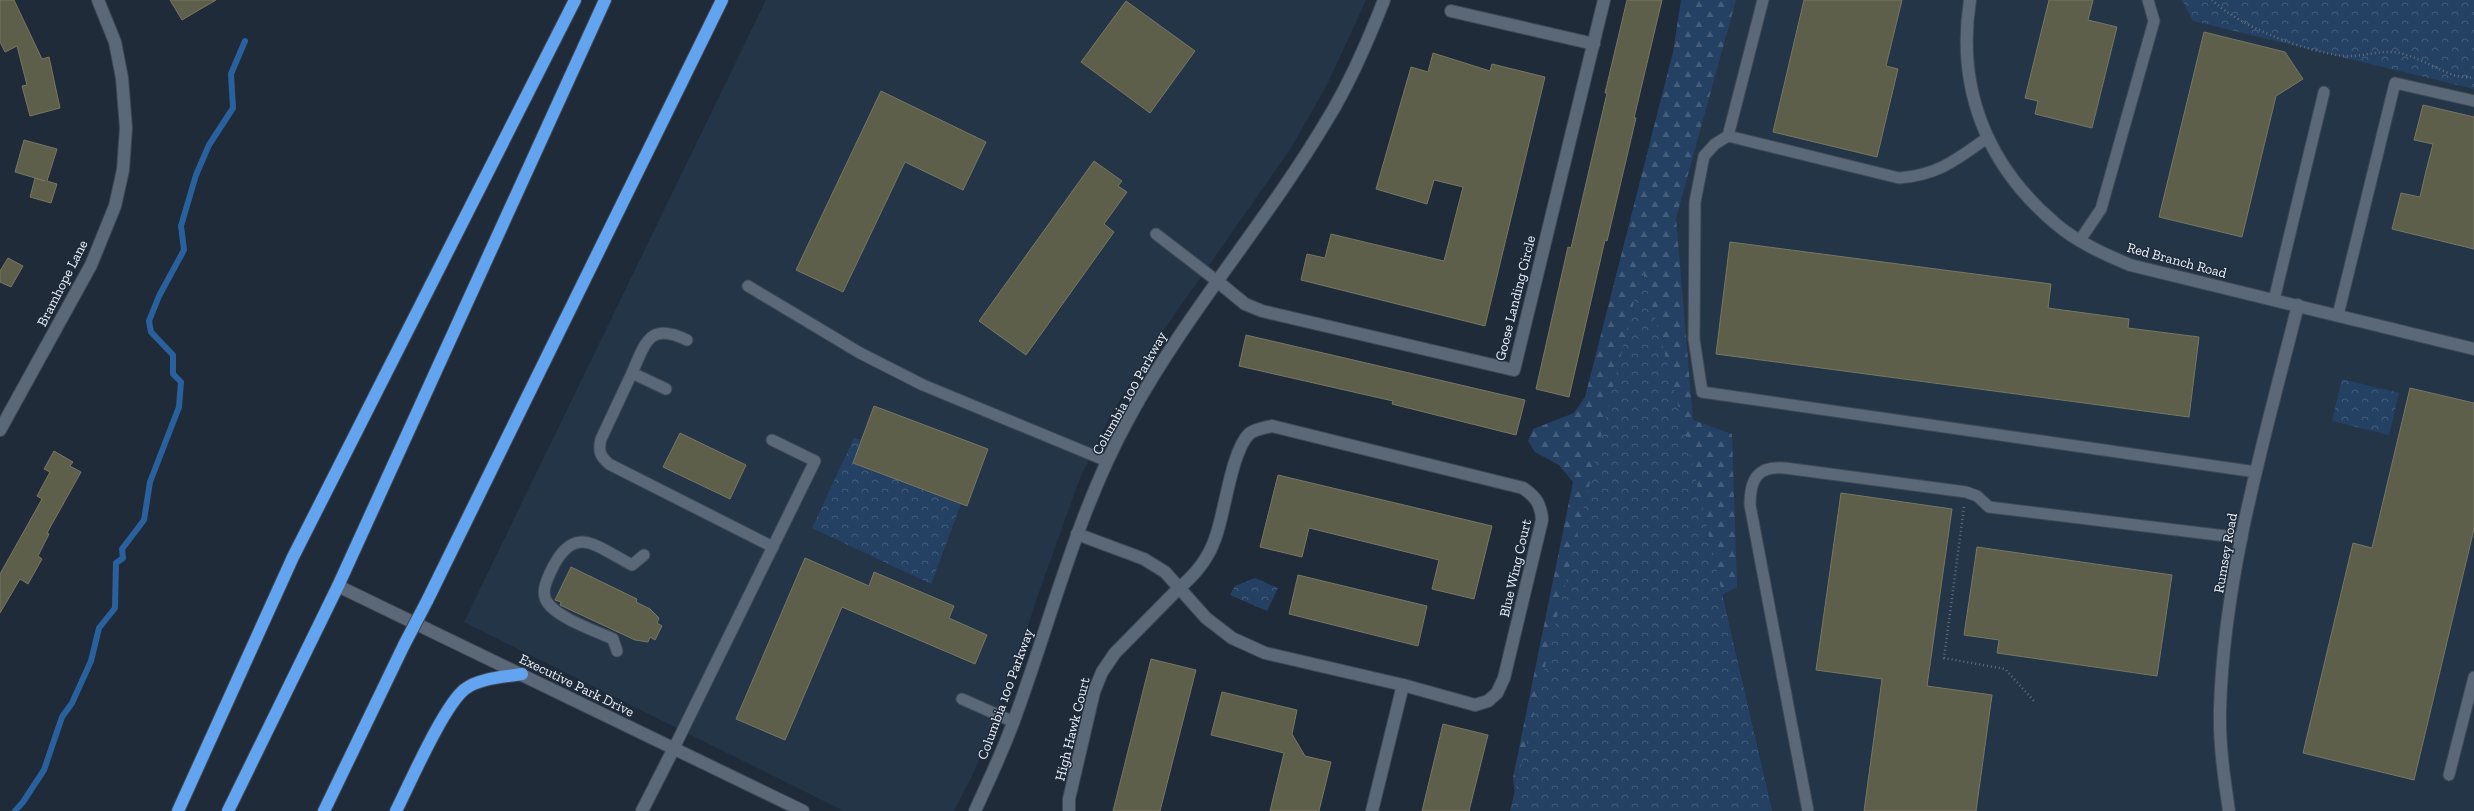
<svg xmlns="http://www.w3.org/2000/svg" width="2474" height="811" font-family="'Zilla Slab',serif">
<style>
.built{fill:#253548}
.forest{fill:url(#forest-firs)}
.park{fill:url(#park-crowns)}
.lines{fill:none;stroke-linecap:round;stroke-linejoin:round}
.stream{stroke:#29619e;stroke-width:6}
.building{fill:#5e5f4b;stroke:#767762}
.lane-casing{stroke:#3f4955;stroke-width:13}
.street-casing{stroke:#3f4955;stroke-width:14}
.highway-casing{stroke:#3f4955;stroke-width:14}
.path{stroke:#646e7b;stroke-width:2.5;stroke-dasharray:1 3;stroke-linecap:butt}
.lane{stroke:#5b6878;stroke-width:11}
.street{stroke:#5b6878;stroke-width:12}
.highway{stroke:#63a4f0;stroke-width:12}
.highway-bridge-casing{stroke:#3f4955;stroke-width:14;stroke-linecap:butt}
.highway-bridge{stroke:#63a4f0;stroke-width:12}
.labels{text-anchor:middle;stroke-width:3;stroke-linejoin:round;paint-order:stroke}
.street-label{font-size:14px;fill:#ecf3fd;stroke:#1f2b39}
</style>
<defs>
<pattern id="forest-firs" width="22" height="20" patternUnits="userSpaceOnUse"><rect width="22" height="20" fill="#244164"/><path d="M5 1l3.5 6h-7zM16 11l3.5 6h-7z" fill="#445d7b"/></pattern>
<pattern id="park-crowns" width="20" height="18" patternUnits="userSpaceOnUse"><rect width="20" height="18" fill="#244164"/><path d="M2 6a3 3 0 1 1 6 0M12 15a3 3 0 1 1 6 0" fill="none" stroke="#445d7b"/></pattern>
</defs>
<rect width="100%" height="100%" fill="#1f2b39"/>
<g class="built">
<path d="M766 0H1366L1328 83 1291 148 1163 331 1111 414 1080 478 1038 595 1007 690 974 772 954 811H844L464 622Z"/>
<path d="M1699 0H2474V811H1772L1683 423 1642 268Z"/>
</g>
<path class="forest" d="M1681 0H1736L1676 218 1693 420 1732 434 1737 587 1722 595 1772 811H1517L1513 778 1573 482 1559 465 1535 452 1528 441 1533 429 1574 413 1585 397 1673 52Z"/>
<g class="park">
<path d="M2182 0H2474V89L2193 21Z"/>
<path d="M1642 268 1683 423 1772 811H1510Z"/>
<path d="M2342 379 2399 393 2389 435 2332 421Z"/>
<path d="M854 438 861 440 853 463 961 504 931 584 812 528Z"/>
<path d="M1255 578 1278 588 1267 611 1230 595 1235 586Z"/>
</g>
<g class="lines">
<path class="stream" d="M15 811 23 802 44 770 62 717 72 703 91 661 99 628 115 608 116 563 123 558 122 549 144 520 150 482 179 407 181 382 173 374V355L151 332 149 321 159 296 184 250 181 226 196 175 209 145 233 108 231 74 245 41"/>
</g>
<g class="building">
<path d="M0 0H14L42 59 49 57 60 108 30 116 22 86 27 85 17 46 5 52 0 42Z"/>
<path d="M170 0H216L182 20Z"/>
<path d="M1627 0H1662L1634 118H1636L1607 241 1605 240 1569 397 1536 389 1568 247 1571 248 1607 93H1605Z"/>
<path d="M1804 0H1902L1886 66 1898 69 1877 157 1773 132Z"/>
<path d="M2049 0H2093L2088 20 2117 27 2092 128 2035 114 2038 101 2025 98Z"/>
<path d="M1126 1 1195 51 1150 113 1081 62Z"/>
<path d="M2204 32 2285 52 2303 79 2276 96 2242 237 2159 217Z"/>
<path d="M1433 53 1490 71 1492 64 1545 77 1485 326 1301 280 1307 254 1325 258 1331 234 1444 261 1463 187 1434 180 1427 204 1376 189 1411 67 1428 72Z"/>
<path d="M881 91 986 142 963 190 905 162 843 292 796 270Z"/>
<path d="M2423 105 2474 117V249L2392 229 2401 193 2420 197 2426 171 2433 144 2414 140Z"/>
<path d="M24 140 57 149 47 181 57 184 51 203 30 197 35 178 45 181 15 172Z"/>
<path d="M1094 161 1122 181 1118 186 1127 192 1104 224 1114 232 1026 355 979 321Z"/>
<path d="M1730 242 2051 284 2048 308 2129 319 2128 328 2199 337 2189 417 1716 354Z"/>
<path d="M8 258 23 266 11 287 0 282V271Z"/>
<path d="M1246 335 1525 400 1516 435 1392 404 1393 401 1239 366Z"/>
<path d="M2410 388 2474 403V529L2414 780 2303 753 2353 543 2372 548Z"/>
<path d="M874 406 988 449 967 506 853 463Z"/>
<path d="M680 433 746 465 730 499 663 467Z"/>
<path d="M54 451 73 462 70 466 81 472 47 533 49 534 38 556 42 559 28 584 20 579 0 613V574L42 499 37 496 50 472 44 469Z"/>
<path d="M1278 475 1492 526 1474 599 1432 589 1439 560 1309 528 1302 557 1260 547Z"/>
<path d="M1841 493 1952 509 1927 686 1992 695 1976 811H1864L1882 679 1816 670Z"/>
<path d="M1977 547 2172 575 2157 676 1997 653 1999 640 1964 635Z"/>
<path d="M805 558 869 586 874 572 954 606 949 618 987 635 975 664 842 607 785 740 736 719Z"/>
<path d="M571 567 637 599 636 602 650 609 659 618 657 623 662 626 655 640 650 637 648 642 635 640 560 605 561 602 555 600Z"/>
<path d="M1298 575 1427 606 1418 646 1289 614Z"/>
<path d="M1151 659 1196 670 1160 811H1113Z"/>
<path d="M1222 692 1297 710 1292 734 1305 756 1331 762 1319 811H1270L1284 753 1211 735Z"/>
<path d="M1443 724 1488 735 1469 811H1422Z"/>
</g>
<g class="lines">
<defs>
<g id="lane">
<path d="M1728 136 1763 0"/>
<path d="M1987 138C1956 160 1938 175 1899 178L1728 136 1715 144 1704 156 1695 202 1694 339 1702 392 2256 472"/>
<path d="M1156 234 1217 281"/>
<path d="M2080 240 2101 209 2154 21 2148 0"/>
<path d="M748 286 860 353 923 385 1107 461"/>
<path d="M2274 300 2324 92"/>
<path d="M2338 315 2395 83 2474 101"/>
<path d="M632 373 601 439C598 451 600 456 609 464L773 547"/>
<path d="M666 389 632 373C646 341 650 322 687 340"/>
<path d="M617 651 613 639C596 631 557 618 547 602 541 593 546 582 550 573 573 522 594 545 632 565L644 555"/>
<path d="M962 699 1014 722"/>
<path d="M674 748 815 461 772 440"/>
<path d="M2449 775 2474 677"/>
<path d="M1808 811 1750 505C1750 480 1757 465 1785 468L1966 492 1977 496 1989 507 2242 538"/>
</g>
<g id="street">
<path d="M1970 0C1956 89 1987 166 2056 224 2077 242 2104 254 2130 265L2474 349"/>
<path d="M1451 11 1594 44"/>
<path d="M1217 281 1245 304 1262 311 1514 370 1604 0"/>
<path d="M0 430 91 265 115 206 123 170 126 128 122 78 115 42 98 0"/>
<path d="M338 586 803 811"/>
<path d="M642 811 674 748"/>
<path d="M975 811C988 782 1002 753 1013 723 1051 621 1076 514 1129 418 1186 313 1266 223 1327 120 1350 83 1368 41 1384 0"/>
<path d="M1069 811V799L1094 692 1102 672 1115 653 1179 588C1195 575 1208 559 1215 539 1225 513 1231 452 1249 434 1255 429 1264 428 1272 426L1523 488C1536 497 1541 504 1542 520L1504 678 1497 693 1488 701 1475 705 1403 685 1265 653 1232 638 1206 618 1165 572 1144 559 1077 534"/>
<path d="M1372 811 1403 685"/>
<path d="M2229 811C2224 777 2219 743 2220 709 2224 572 2265 437 2298 305"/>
</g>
<g id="highway">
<path d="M427 601 722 0"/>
<path d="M178 811 293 557 575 0"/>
<path d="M228 811 338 586 605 0"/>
<path d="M324 811 404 645"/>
<path d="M396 811C410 783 444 705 465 689 479 678 505 677 522 674"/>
</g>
</defs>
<use href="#lane" class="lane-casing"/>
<use href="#street" class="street-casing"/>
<use href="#highway" class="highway-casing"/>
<g class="path">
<path d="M2212 0C2240 27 2306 52 2345 56 2363 57 2382 49 2400 53 2419 58 2435 68 2453 75 2459 77 2467 77 2474 78"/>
<path d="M1964 507 1944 658 2005 669 2035 702"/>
</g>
<use href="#lane" class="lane"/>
<use href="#street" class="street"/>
<use href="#highway" class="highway"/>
<defs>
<path id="highway-bridge" d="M404 645 427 601"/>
</defs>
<use href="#highway-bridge" class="highway-bridge-casing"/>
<use href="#highway-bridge" class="highway-bridge"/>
</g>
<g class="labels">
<g class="street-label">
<text transform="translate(2177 260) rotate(15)" y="5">Red Branch Road</text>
<text transform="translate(62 283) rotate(-63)" y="5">Bramhope Lane</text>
<text transform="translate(1515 298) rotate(-76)" y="5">Goose Landing Circle</text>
<text transform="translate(1129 393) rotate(-61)" y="5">Columbia 100 Parkway</text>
<text transform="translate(2225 553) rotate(-80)" y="5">Rumsey Road</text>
<text transform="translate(1515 568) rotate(-77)" y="5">Blue Wing Court</text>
<text transform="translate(577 685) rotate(26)" y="5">Executive Park Drive</text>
<text transform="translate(1005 694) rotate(-70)" y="5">Columbia 100 Parkway</text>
<text transform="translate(1072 729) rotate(-76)" y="5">High Hawk Court</text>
</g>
</g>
</svg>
